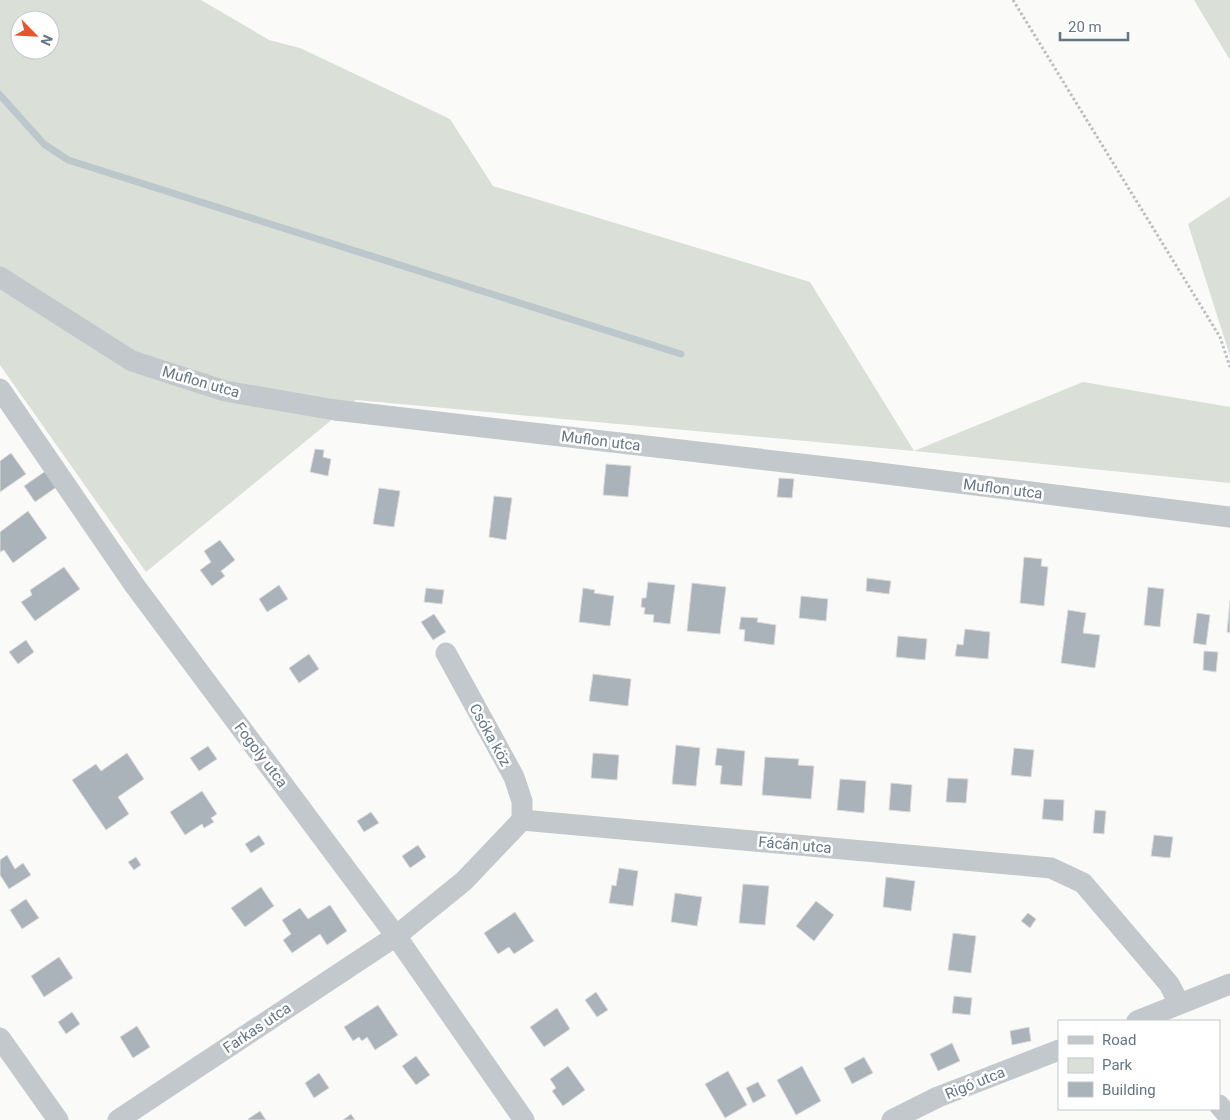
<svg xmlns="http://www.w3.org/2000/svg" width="1230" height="1120" font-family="Roboto,sans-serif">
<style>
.green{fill:#dadfd7;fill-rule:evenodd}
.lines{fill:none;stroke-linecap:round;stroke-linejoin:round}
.stream{stroke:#bbc7cb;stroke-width:7}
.building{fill:#aab3b9;stroke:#dcdcda}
.path{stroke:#bbbfc2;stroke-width:3;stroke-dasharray:2.5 2.5;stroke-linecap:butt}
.street{stroke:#c3c8cc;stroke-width:21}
.labels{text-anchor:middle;stroke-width:5;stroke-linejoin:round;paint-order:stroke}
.street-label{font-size:15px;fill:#657683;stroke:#fff}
</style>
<rect width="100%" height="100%" fill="#fafaf8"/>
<g class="green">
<path d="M0 0H201L269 40 300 48 450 119 493 186 810 282 914 451 1083 382 1230 407V483L914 451 356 400 146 572 0 365ZM20 20H50V50H20Z"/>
<path d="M1194 0H1230V60Z"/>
<path d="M1230 196V356L1188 224Z"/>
</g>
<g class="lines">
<path class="stream" d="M0 95 44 144 68 160 681 354"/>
</g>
<g class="building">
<path d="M315 449 324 450 323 457 331 459 328 476 310 472Z"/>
<path d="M11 453 26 474 0 492V461Z"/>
<path d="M606 464 631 466 628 497 603 495Z"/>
<path d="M47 470 58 486 35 502 24 486Z"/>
<path d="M779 478 794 479 792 498 777 497Z"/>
<path d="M379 488 400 491 394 527 373 524Z"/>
<path d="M494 496 512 498 506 540 489 537Z"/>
<path d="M28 511 47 538 13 563 4 550 0 552V532Z"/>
<path d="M220 540 235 560 221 571 225 576 212 586 200 570 211 562 204 551Z"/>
<path d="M1024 557 1042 559 1041 566 1048 567 1044 606 1020 603Z"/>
<path d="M64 567 80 589 35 621 21 602 32 595 30 590Z"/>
<path d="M867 578 891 581 889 594 866 591Z"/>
<path d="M648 582 675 585 670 624 653 622 654 615 644 614 645 608 641 607 642 598H646Z"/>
<path d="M692 583 726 587 720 634 687 631Z"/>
<path d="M279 585 288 599 267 612 259 599Z"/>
<path d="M1148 587 1164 589 1160 627 1144 625Z"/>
<path d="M426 588 444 590 442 604 424 602Z"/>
<path d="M583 588 595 590 594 593 614 596 610 626 579 622Z"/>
<path d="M801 596 828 599 826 621 799 618Z"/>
<path d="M1230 601V633L1227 632Z"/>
<path d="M1068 610 1086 613 1083 633 1100 635 1095 668 1061 663Z"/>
<path d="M1197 613 1210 615 1206 645 1193 643Z"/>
<path d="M434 614 446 632 433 640 421 622Z"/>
<path d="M741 617 758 618 757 622 776 625 774 645 744 641 745 630 739 629Z"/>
<path d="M965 629 990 632 988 659 955 656 957 644 963 645Z"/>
<path d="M898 636 927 639 925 660 896 657Z"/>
<path d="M26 640 34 652 18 664 9 652Z"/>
<path d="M1204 651 1218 652 1216 672 1203 670Z"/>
<path d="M309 654 319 669 299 683 289 668Z"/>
<path d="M593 674 631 679 628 706 589 701Z"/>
<path d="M676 745 700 748 696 786 672 784Z"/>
<path d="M208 746 217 759 199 771 190 758Z"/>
<path d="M717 748 745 751 742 786 720 784 722 766 715 765Z"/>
<path d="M1014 748 1034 750 1031 777 1011 775Z"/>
<path d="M127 753 144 779 118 797 129 814 106 830 72 780 96 764 101 771Z"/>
<path d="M593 753 619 755 617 780 591 778Z"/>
<path d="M765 757 799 759 798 765 814 766 811 799 762 795Z"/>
<path d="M948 778 968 779 966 803 946 802Z"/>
<path d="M840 779 866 781 864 813 837 810Z"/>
<path d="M891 783 912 785 910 812 889 810Z"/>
<path d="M202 791 217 814 211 818 214 822 204 828 202 824 185 835 170 812Z"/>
<path d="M1044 799 1064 800 1063 821 1042 819Z"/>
<path d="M1095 810 1106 811 1104 834 1093 833Z"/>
<path d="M371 812 379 823 364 832 357 821Z"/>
<path d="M259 835 265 844 251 853 245 844Z"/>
<path d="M1154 835 1173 837 1170 858 1151 856Z"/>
<path d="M418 845 426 857 410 868 402 856Z"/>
<path d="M7 855 15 869 23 863 31 875 9 889 0 875V860Z"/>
<path d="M136 857 141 865 134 870 128 862Z"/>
<path d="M619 868 638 871 633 906 609 903 612 885 616 886Z"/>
<path d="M886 877 915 881 911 911 883 907Z"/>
<path d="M743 884 769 886 765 925 739 923Z"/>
<path d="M261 887 274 906 245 927 231 908Z"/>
<path d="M675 893 702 897 697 926 671 922Z"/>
<path d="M26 899 39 918 22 929 10 910Z"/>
<path d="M816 901 834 915 814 941 796 926Z"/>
<path d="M330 905 347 931 327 945 320 934 292 953 283 940 291 934 282 920 300 908 308 919Z"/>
<path d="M515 912 534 941 514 954 509 947 498 954 484 933Z"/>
<path d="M1028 913 1036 919 1030 928 1021 921Z"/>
<path d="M953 933 976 936 971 973 948 970Z"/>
<path d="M59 957 73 978 44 997 31 976Z"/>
<path d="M596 992 608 1010 597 1017 585 1000Z"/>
<path d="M954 996 972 998 970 1015 952 1013Z"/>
<path d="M378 1005 398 1035 375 1050 367 1037 362 1041 359 1037 353 1041 344 1027Z"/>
<path d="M557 1008 570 1029 544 1047 530 1027Z"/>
<path d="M72 1012 80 1024 66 1034 58 1022Z"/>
<path d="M137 1026 150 1047 133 1058 120 1037Z"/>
<path d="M1029 1027 1031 1041 1012 1045 1010 1031Z"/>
<path d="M952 1043 960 1061 938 1071 930 1054Z"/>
<path d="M416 1056 430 1075 416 1085 402 1066Z"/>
<path d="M864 1057 873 1073 852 1084 844 1068Z"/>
<path d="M568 1066 585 1090 563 1106 552 1091 556 1088 550 1079Z"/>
<path d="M802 1066 821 1101 796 1115 777 1080Z"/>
<path d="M728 1071 747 1105 725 1118 705 1084Z"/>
<path d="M319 1073 329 1088 314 1098 305 1083Z"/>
<path d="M758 1082 766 1096 753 1103 746 1088Z"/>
<path d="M260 1111 266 1120H249L248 1119Z"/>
<path d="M351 1114 355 1120H343Z"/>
</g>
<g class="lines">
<path class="path" d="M1013 0 1220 337 1230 367"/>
<g class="street">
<path d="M0 277 132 361 225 391 335 410 879 473 1230 517"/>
<path d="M0 389 135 586 396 936 524 1120"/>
<path d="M446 653 514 777 522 801V820"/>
<path d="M1137 1021 1230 984"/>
<path d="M0 1038 58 1120"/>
<path d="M1219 1105 1230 1118"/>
<path d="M118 1120 396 936 464 881 522 820 1051 868 1083 883 1169 984 1179 1003"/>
<path d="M892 1120 938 1097 1059 1050"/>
</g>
</g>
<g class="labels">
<g class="street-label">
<text transform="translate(201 382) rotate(16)" y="5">Muflon utca</text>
<text transform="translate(601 441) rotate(7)" y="5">Muflon utca</text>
<text transform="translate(1003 489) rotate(7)" y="5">Muflon utca</text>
<text transform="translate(490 735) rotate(61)" y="5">Csóka köz</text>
<text transform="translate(261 755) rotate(53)" y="5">Fogoly utca</text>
<text transform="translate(795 845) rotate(5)" y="5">Fácán utca</text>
<text transform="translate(257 1028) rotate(-34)" y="5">Farkas utca</text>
<text transform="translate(975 1083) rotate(-22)" y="5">Rigó utca</text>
</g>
</g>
<rect x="1058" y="1020" width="162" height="90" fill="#ffffff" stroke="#c1c8cd"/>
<rect x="1068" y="1036" width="25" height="8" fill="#c3c8cc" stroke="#c1c8cd"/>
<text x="1102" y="1045" font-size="15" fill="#657683">Road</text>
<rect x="1068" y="1058" width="25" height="15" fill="#dadfd7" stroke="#c1c8cd"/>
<text x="1102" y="1070" font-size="15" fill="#657683">Park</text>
<rect x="1068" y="1082" width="25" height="15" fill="#aab3b9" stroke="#c1c8cd"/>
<text x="1102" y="1095" font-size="15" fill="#657683">Building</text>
<g transform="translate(35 35) rotate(114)"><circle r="24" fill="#ffffff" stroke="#c1c8cd"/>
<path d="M0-4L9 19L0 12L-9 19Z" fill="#e4572e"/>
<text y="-8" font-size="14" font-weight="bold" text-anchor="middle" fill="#657683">N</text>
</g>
<path d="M1060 32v8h68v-8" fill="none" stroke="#657683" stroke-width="2.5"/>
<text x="1068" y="32" font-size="15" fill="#657683" stroke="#ffffff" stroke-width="4" paint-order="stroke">20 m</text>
</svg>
